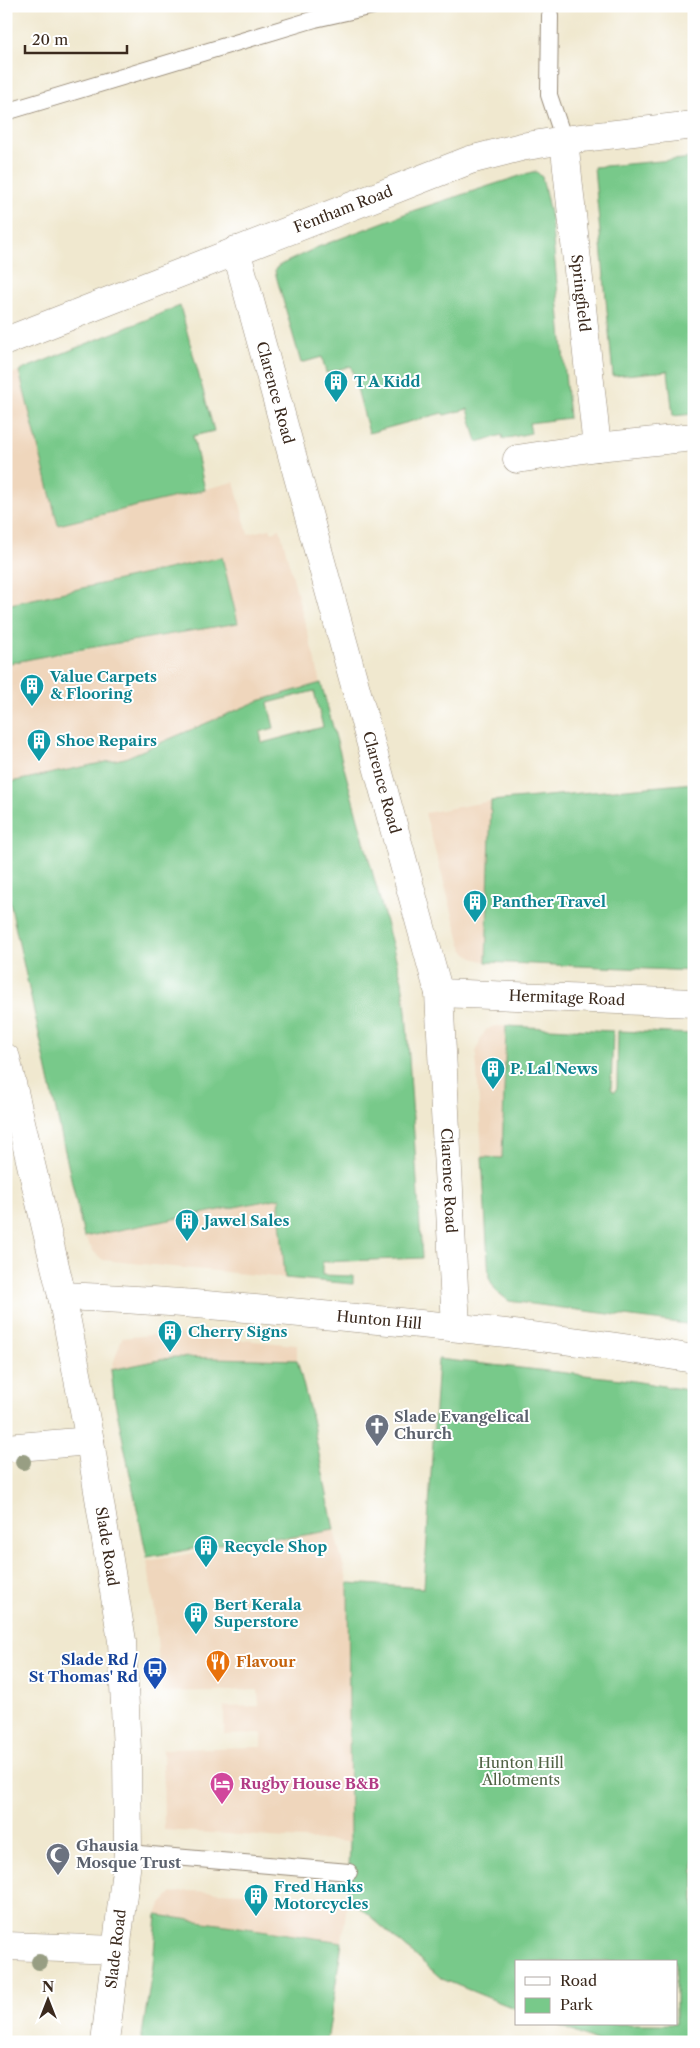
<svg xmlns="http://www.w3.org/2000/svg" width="700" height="2048" font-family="'Libre Caslon Text',serif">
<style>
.built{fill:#efd6bc}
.green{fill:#78c98a;stroke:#5a7a54;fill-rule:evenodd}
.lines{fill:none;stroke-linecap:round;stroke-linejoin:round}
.service-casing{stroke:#968976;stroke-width:18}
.minor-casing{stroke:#968976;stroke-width:29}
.tertiary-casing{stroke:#968976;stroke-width:29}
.service{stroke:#fff;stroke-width:16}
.minor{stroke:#fff;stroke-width:28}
.tertiary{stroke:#fff;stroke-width:28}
.tree{fill:#989e83}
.labels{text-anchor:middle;stroke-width:4;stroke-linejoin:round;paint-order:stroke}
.street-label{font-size:15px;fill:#3b2a1e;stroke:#fff}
.culture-label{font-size:15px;font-weight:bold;fill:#0d838f;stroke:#fff;text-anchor:start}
.worship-label{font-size:15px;font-weight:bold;fill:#5b616d;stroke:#fff;text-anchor:start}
.transit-label{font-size:15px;font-weight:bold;fill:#164399;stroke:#fff;text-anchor:end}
.food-label{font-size:15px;font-weight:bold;fill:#c56008;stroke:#fff;text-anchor:start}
.park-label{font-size:15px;fill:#506244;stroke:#fff}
.hotel-label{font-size:15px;font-weight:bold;fill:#b23c85;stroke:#fff;text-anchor:start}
</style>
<rect width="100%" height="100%" fill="#fff"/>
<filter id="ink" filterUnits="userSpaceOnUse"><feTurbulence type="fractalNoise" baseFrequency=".02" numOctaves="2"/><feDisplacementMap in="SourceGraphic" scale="10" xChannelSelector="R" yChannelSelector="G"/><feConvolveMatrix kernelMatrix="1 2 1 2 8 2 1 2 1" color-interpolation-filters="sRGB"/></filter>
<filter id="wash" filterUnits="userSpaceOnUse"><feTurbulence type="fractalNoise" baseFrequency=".0096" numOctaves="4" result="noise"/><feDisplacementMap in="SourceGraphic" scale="20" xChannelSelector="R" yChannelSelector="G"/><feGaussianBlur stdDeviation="1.12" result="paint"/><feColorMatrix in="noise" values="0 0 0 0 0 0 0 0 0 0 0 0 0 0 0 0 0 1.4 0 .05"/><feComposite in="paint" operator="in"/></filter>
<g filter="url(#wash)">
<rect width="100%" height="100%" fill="#f0e8cf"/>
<g class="built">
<path d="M19 371 58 525 234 482 248 534 270 529 272 532 280 529 321 683 258 701 125 758 6 783V664L238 623 222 557 6 605V376Z"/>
<path d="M491 801 489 873 486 962 473 958 466 953 461 945 425 813Z"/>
<path d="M494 1026H506L502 1158 482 1157 476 1053 481 1037 486 1030Z"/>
<path d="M280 1198 279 1207 285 1278 103 1260 94 1252 84 1237Z"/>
<path d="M169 1333 297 1345V1360L174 1357 111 1370 122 1338Z"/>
<path d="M334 1530 348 1583 350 1842 164 1830 163 1749 262 1747V1734L224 1735V1707L259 1706 258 1690 161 1692 155 1612 147 1561Z"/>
<path d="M189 1891 348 1897 342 1942 157 1915 161 1904 172 1893Z"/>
</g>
<g class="green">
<path d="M694 158V414L673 416 668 371 613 376 594 167Z"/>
<path d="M532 172H537L542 177 551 218 569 418 529 423 531 433 503 439 502 435 477 442 468 409 444 415 442 413 369 433 351 366 326 373 322 357 301 363 277 279 275 271 278 266 318 247 415 210Z"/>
<path d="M180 306 214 431 193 436 205 490 58 525 19 371Z"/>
<path d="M222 557 238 623 65 652 6 664V605Z"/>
<path d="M321 683 402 981 406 1011 422 1258 322 1262V1275L353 1276V1284L285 1278 279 1207 280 1198 84 1237 6 885V783L125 758 258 701ZM314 691 323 727 262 743 260 732 274 728 268 703Z"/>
<path d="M694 783V971L486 962 491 801Z"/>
<path d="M506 1026 613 1031 611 1088 614 1092 617 1088 618 1031 694 1034V1325L509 1301 496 1291 489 1278 482 1157 502 1158Z"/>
<path d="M174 1357 297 1360 312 1419 334 1530 287 1538 266 1536 147 1557 114 1397 111 1370Z"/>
<path d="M438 1359 621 1379 694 1391V2042H598L555 2024H676V1962H516V2009L442 1979 348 1897 350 1842 348 1583 424 1588Z"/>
<path d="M157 1915 342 1942 327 2042H141L153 1965Z"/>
</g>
</g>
<g filter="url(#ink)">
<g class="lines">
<defs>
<g id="service">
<path d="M550 15 549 95 564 140"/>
<path d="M6 112 315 19 373 6"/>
<path d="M128 1853 349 1872"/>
</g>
<g id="minor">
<path id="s1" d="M564 140 597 447"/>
<path id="s2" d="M236 250 439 993 456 1327"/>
<path d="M517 459 597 447 694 437"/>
<path id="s3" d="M439 993 694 1003"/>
<path id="s4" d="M62 1296C160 1300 258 1309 356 1318 469 1328 582 1340 694 1359"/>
<path d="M6 1448 90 1441"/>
<path d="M6 1946 117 1950"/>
</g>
<g id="tertiary">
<path id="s5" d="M6 341 470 160 521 147 564 140 694 125"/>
<path id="s6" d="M6 1058 62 1296 90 1441 122 1641 127 1752 128 1853 105 2042"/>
</g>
</defs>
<use href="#service" class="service-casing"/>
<use href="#minor" class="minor-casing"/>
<use href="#tertiary" class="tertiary-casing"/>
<use href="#service" class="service"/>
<use href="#minor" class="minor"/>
<use href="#tertiary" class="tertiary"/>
</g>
<g class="tree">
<circle cx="23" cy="1462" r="8"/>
<circle cx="39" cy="1962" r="8"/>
</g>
</g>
<defs>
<symbol id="building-pin" viewBox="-11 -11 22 30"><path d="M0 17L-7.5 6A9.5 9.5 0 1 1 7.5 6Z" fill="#0f9aa8" stroke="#fff"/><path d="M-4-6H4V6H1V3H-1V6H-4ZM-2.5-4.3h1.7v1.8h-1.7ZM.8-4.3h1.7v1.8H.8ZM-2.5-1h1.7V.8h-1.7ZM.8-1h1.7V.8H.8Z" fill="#fff"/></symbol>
<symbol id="church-pin" viewBox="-11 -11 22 30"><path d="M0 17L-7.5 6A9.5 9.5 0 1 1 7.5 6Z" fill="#6b7280" stroke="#fff"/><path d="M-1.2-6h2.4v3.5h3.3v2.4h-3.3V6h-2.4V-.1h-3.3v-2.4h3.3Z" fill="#fff"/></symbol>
<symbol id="restaurant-pin" viewBox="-11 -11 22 30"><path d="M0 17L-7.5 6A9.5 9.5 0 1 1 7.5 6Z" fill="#e8710a" stroke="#fff"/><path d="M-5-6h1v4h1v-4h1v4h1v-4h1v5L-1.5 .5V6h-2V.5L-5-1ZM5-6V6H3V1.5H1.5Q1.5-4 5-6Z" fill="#fff"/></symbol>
<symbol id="bus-pin" viewBox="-11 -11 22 30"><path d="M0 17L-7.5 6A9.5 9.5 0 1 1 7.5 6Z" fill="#1a4fb4" stroke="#fff"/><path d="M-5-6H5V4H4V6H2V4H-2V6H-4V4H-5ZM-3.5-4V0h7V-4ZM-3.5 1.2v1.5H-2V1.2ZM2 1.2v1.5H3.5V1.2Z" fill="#fff"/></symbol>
<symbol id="hotel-pin" viewBox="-11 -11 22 30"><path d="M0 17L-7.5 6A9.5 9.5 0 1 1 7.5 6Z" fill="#d1479c" stroke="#fff"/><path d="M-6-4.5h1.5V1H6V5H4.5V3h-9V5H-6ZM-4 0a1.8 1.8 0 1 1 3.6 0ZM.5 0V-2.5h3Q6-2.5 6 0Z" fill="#fff"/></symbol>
<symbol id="mosque-pin" viewBox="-11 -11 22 30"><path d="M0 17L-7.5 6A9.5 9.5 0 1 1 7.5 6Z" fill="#6b7280" stroke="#fff"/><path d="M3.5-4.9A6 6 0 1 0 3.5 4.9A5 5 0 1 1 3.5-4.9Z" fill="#fff"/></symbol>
</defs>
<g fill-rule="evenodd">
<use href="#building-pin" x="322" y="368" width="28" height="38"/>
<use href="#building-pin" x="18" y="672" width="28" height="38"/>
<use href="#building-pin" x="25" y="727" width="28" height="38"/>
<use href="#building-pin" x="461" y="888" width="28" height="38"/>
<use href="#building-pin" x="479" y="1055" width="28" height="38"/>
<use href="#building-pin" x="173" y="1207" width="28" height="38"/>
<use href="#building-pin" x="156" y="1318" width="28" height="38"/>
<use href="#church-pin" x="363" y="1412" width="28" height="38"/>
<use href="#building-pin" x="192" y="1533" width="28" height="38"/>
<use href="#building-pin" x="182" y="1600" width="28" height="38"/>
<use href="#restaurant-pin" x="204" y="1648" width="28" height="38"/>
<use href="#bus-pin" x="141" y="1655" width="28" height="38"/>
<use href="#hotel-pin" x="208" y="1770" width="28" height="38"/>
<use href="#mosque-pin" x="44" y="1841" width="28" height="38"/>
<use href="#building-pin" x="242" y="1882" width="28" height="38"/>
</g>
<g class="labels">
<g class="street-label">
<text dy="5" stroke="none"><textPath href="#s5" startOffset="362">Fentham Road</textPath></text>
<text dy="5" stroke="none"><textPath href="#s1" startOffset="154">Springfield</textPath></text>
<text dy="5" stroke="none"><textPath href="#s2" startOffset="148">Clarence Road</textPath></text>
<text dy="5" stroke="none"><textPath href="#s2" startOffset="552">Clarence Road</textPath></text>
<text dy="5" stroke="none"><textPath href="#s3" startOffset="128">Hermitage Road</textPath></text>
<text dy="5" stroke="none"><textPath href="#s2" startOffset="958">Clarence Road</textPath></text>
<text dy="5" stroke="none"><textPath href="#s4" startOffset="318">Hunton Hill</textPath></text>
<text dy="5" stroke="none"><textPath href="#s6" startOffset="499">Slade Road</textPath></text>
<text transform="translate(116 1949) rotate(-83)" y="5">Slade Road</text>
</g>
<g class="culture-label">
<text x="354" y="387">T A Kidd</text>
<text x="50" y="682">Value Carpets<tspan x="50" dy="17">&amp; Flooring</tspan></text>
<text x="56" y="746">Shoe Repairs</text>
<text x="492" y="907">Panther Travel</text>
<text x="510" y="1074">P. Lal News</text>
<text x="204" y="1226">Jawel Sales</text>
<text x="188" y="1337">Cherry Signs</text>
<text x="224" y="1552">Recycle Shop</text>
<text x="214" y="1610">Bert Kerala<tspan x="214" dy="17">Superstore</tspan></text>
<text x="274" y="1892">Fred Hanks<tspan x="274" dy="17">Motorcycles</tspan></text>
</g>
<g class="worship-label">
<text x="394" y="1422">Slade Evangelical<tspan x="394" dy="17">Church</tspan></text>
<text x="76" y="1851">Ghausia<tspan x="76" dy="17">Mosque Trust</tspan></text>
</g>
<g class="transit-label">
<text x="138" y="1665">Slade Rd /<tspan x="138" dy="17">St Thomas' Rd</tspan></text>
</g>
<g class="food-label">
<text x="236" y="1667">Flavour</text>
</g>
<g class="park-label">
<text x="521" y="1768">Hunton Hill<tspan x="521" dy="17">Allotments</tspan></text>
</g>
<g class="hotel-label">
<text x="240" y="1789">Rugby House B&amp;B</text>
</g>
</g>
<rect width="700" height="2048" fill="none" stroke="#fff" stroke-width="25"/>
<rect x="515" y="1960" width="162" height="65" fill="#ffffff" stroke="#b1aaa5"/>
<rect x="525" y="1977" width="25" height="8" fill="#ffffff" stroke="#b1aaa5"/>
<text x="560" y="1986" font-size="15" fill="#3b2a1e">Road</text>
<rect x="525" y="1998" width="25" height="15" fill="#78c98a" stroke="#b1aaa5"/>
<text x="560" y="2010" font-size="15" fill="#3b2a1e">Park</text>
<g transform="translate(48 2000)" stroke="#ffffff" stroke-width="4" paint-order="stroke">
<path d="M0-4L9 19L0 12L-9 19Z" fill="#3b2a1e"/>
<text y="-8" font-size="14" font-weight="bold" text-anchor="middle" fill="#3b2a1e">N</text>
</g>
<path d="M25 45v8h102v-8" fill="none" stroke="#3b2a1e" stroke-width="2.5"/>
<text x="32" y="45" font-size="15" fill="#3b2a1e" stroke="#ffffff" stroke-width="4" paint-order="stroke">20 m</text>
</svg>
